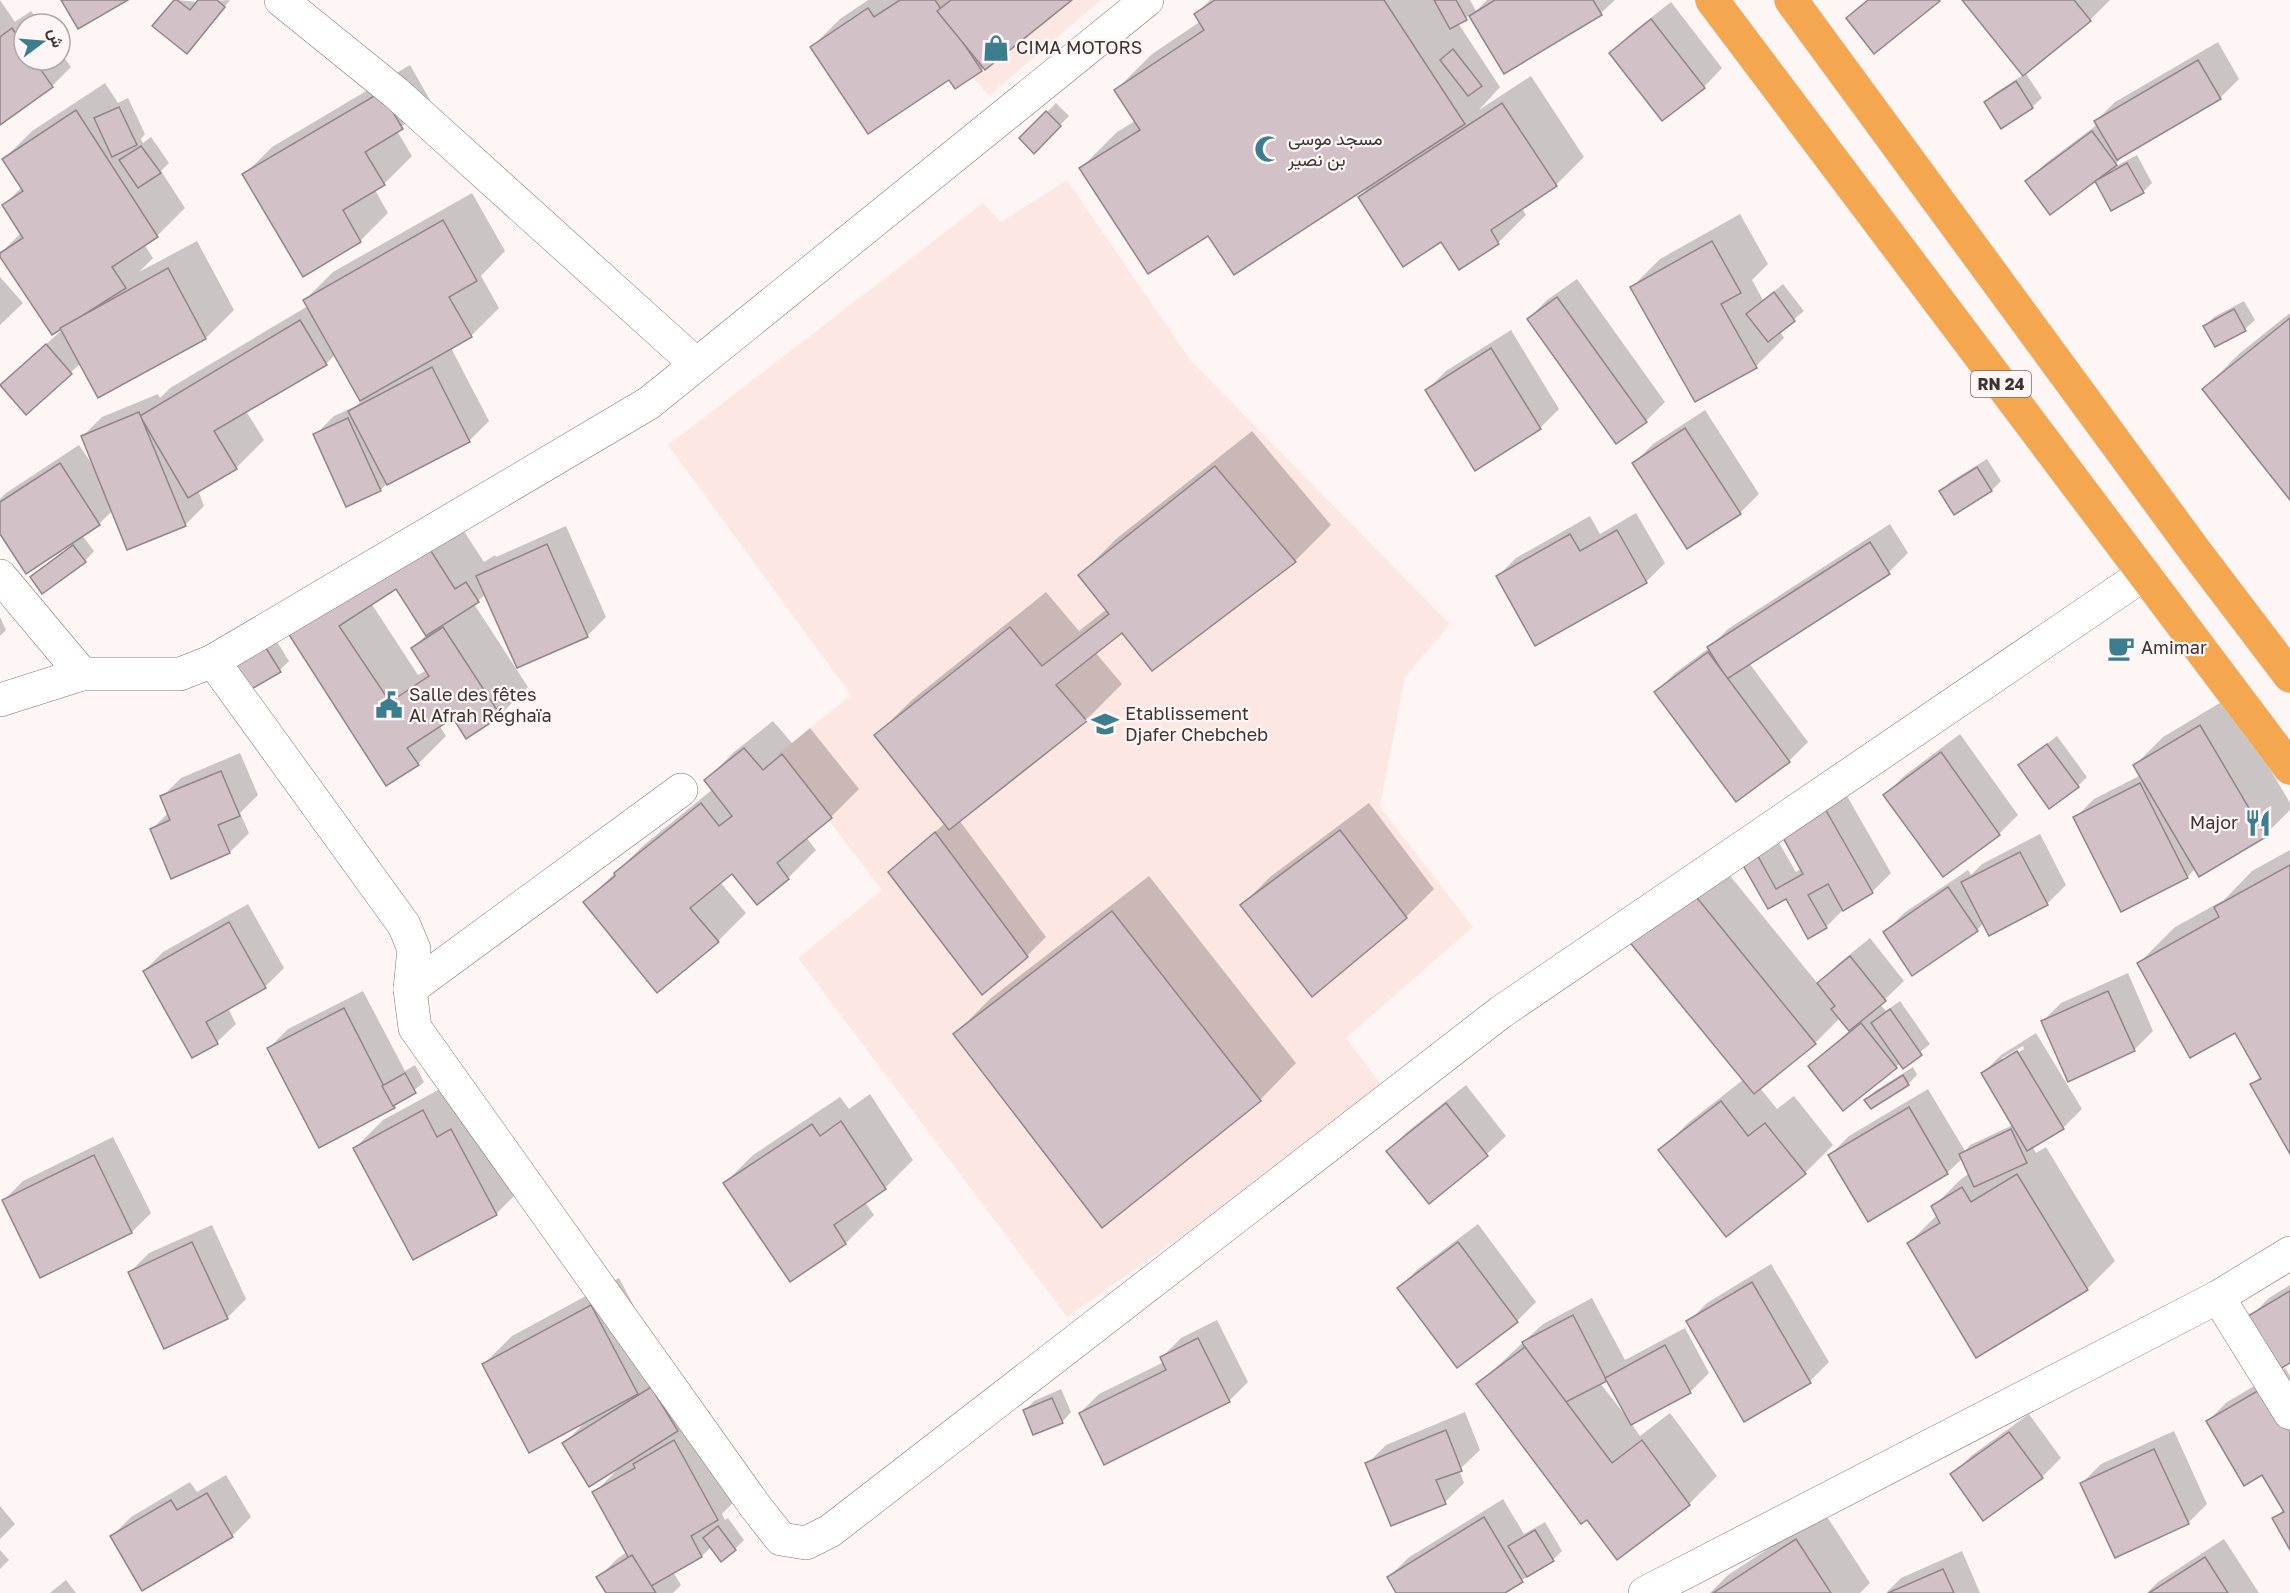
<svg xmlns="http://www.w3.org/2000/svg" width="2290" height="1593" font-family="'Golos Text',Vazirmatn,sans-serif">
<style>
.built{fill:#fce7e3}
.shadow{fill:#0003;fill-rule:evenodd}
.building{fill:#d2c2c8;stroke:#938489;stroke-width:1.5}
.lines{fill:none;stroke-linecap:round;stroke-linejoin:round}
.minor-casing{stroke:#827270;stroke-width:34}
.trunk-casing{stroke:#d4d2d2;stroke-width:34}
.minor{stroke:#fff;stroke-width:33}
.trunk{stroke:#f4a74e;stroke-width:33}
.labels{text-anchor:middle;stroke-width:4.5;stroke-linejoin:round;paint-order:stroke}
.shield{fill:#fef6f5;stroke:#766e6c;stroke-width:1.5}
.shield-label{font-size:16px;font-weight:bold;fill:#3b3432}
.poi-label{font-size:18px;fill:#3b3432;stroke:#fef6f5;text-anchor:start}
</style>
<rect width="100%" height="100%" fill="#fef6f5"/>
<g class="built">
<path d="M905 0H1101L989 96Z"/>
<path d="M1067 180 1191 361 1450 624 1405 677 1380 807 1473 927 1346 1038 1387 1092 1067 1317 798 958 882 890 778 754 851 695 668 445 983 203 1001 222Z"/>
</g>
<g class="shadow">
<path d="M0 0 15 22 31 11 41 24H24V60H60V52L71 67 52 86 0 123Z"/>
<path d="M176 0 199 2 230 0 196 43Z"/>
<path d="M868 0H1070L981 70 955 87 949 78 812 47 840 19Z"/>
<path d="M1210 0H1470L1476 11 1487 0H1615L1601 13 1504 72 1470 15 1458 23 1500 87 1479 110 1531 76 1584 157 1556 185 1522 208 1526 215 1498 243 1460 268 1441 240 1360 197 1371 184 1208 234 1081 168 1117 132 1135 121 1116 90 1152 54 1201 21 1196 14Z"/>
<path d="M1964 0H2110L2090 20 2025 72 2042 98 2032 107 2001 127 1986 102 1995 93 2023 75Z"/>
<path d="M1671 2 1722 68 1704 87 1611 53 1630 34Z"/>
<path d="M2218 42 2239 79 2220 98 2126 153 2111 169 2137 155 2152 183 2143 192 2097 182 2102 177 2100 175 2027 182 2046 163 2098 124 2096 121 2115 102Z"/>
<path d="M410 65 430 100 397 131 412 156 384 184 375 190 388 213 360 241 244 175 272 147Z"/>
<path d="M105 83 118 103 128 98 145 134 141 139 143 143 151 137 169 163 161 171 185 208 157 236 144 244 153 258 139 272 197 241 234 310 206 338 99 396 81 363 26 413 2 385 65 327 0 254 21 233 4 205 22 187 4 159 32 131Z"/>
<path d="M1056 103 1069 116 1034 151 1021 138Z"/>
<path d="M472 193 505 251 481 276 499 308 471 336 451 348 489 421 470 440 387 483 381 490 347 505 315 435 334 416 356 406 362 400 336 354 326 364 246 411 264 440 236 468 198 490 204 506 185 525 113 510 99 524 82 535 94 551 85 561 32 577 71 545 70 543 0 532V499L6 493 79 445 94 467 83 436 102 417 158 394 160 398 170 388 308 306 305 300 333 272Z"/>
<path d="M1740 214 1768 264 1752 280 1763 300 1783 284 1804 311 1780 331 1784 338 1756 366 1695 400 1632 287 1660 259Z"/>
<path d="M0 277 23 303 0 325Z"/>
<path d="M1577 279 1665 402 1646 421 1528 319 1547 300Z"/>
<path d="M2244 301 2255 320 2245 329 2215 345 2205 326 2214 317Z"/>
<path d="M2290 313V497L2204 389 2240 353Z"/>
<path d="M1511 330 1559 409 1540 428 1427 390 1446 371Z"/>
<path d="M1705 410 1759 494 1740 513 1688 546 1634 463 1653 444Z"/>
<path d="M1252 431 1331 525 1295 561 1123 631 1095 652 1122 684 1086 720 959 820 1046 937 1027 956 982 993 890 872 945 823 876 735 913 699 1046 592 1079 631 1107 609 1080 575 1116 539Z"/>
<path d="M1987 459 2001 481 1992 490 1955 513 1941 491 1950 482Z"/>
<path d="M452 513 484 562 495 555 496 557 566 526 606 617 587 636 486 594 474 604 528 687 500 715 453 716 439 725 446 736 418 764 288 630ZM396 587 427 634 413 648 427 670 418 675 371 603Z"/>
<path d="M1636 513 1665 563 1646 582 1497 577 1516 558 1590 516 1600 534Z"/>
<path d="M1890 524 1908 553 1889 572 1749 663 1808 742 1789 761 1656 692 1675 673 1709 648 1728 629Z"/>
<path d="M0 617 6 630 0 636Z"/>
<path d="M274 637 289 661 280 670 234 665Z"/>
<path d="M2228 698 2290 803V810L2265 835 2196 868 2187 877 2075 818 2094 799 2141 775 2135 765 2163 737Z"/>
<path d="M773 721 792 743 810 728 859 789 831 817 806 837 816 850 788 878 758 903 733 872 720 882 746 913 718 941 585 902 644 845 713 789 706 780 734 752Z"/>
<path d="M1960 734 2018 815 1999 834 1885 795 1904 776Z"/>
<path d="M2057 736 2087 777 2078 786 2020 765Z"/>
<path d="M240 753 258 795 240 813 249 833 230 852 172 877 151 830 169 812 162 797 181 778Z"/>
<path d="M1839 782 1891 873 1872 892 1846 907 1826 927 1786 897 1768 907 1741 860 1774 834 1796 872 1802 868 1778 826Z"/>
<path d="M1369 803 1434 889 1406 917 1242 905 1270 877Z"/>
<path d="M2040 834 2066 885 2047 904 1989 934 1984 923 1977 930 1885 932 1904 913 1968 870 1971 875 1982 864Z"/>
<path d="M2290 850V1151L2252 1084 2261 1076 2235 1031 2139 963 2175 927 2224 900 2252 871Z"/>
<path d="M1718 861 1818 984 1838 964 1870 938 1904 981 1880 1004 1886 1011 1900 1001 1930 1044 1903 1066 1900 1063 1896 1067 1810 1066 1850 1030 1840 1018 1815 1043 1760 1088 1777 1109 1794 1096 1833 1145 1805 1173 1660 1151 1688 1123 1744 1079 1629 939Z"/>
<path d="M1149 876 1296 1063 1260 1100 1102 1226 955 1034 991 998Z"/>
<path d="M248 904 284 968 265 987 228 1008 236 1024 217 1042 193 1056 144 971 163 952Z"/>
<path d="M2128 973 2153 1031 2134 1050 2068 1080 2042 1022 2061 1003Z"/>
<path d="M363 991 405 1071 415 1065 424 1082 395 1106 320 1146 269 1048 288 1029Z"/>
<path d="M2036 1033 2082 1109 2063 1128 2032 1146 2036 1153 2046 1147 2115 1261 2087 1289 1909 1243 1937 1215 1933 1207 1961 1179 1970 1173 1963 1158 1947 1173 1830 1155 1849 1136 1928 1089 1965 1151 1970 1145 2013 1125 1982 1074 2001 1055ZM2023 1046 2024 1049 2002 1062V1058Z"/>
<path d="M1913 1067 1917 1075 1908 1084 1866 1100 1875 1091Z"/>
<path d="M451 1083 524 1186 496 1214 355 1148 383 1120Z"/>
<path d="M1466 1085 1506 1136 1487 1154 1429 1202 1388 1151 1407 1132Z"/>
<path d="M870 1094 913 1160 885 1188 865 1202 874 1215 846 1243 790 1280 725 1183 753 1155 840 1097 849 1109Z"/>
<path d="M113 1137 151 1213 132 1232 41 1276 4 1200 23 1181Z"/>
<path d="M1478 1224 1536 1302 1517 1321 1458 1366 1399 1288 1418 1269Z"/>
<path d="M212 1225 246 1299 227 1318 130 1272 149 1253Z"/>
<path d="M1771 1264 1829 1362 1810 1381 1745 1420 1688 1322 1707 1303Z"/>
<path d="M619 1278 665 1365 745 1490 722 1514 725 1520 728 1518 744 1540 735 1549 711 1547 702 1556 673 1572 681 1585 673 1593H608L598 1578 617 1559 627 1552 594 1493 617 1470 564 1444 585 1422 484 1364 512 1336Z"/>
<path d="M2290 1285V1361L2250 1317 2269 1298Z"/>
<path d="M1592 1298 1625 1360 1685 1328 1709 1373 1690 1392 1631 1423 1640 1436 1670 1413 1717 1476 1689 1504 1587 1518 1478 1384 1543 1324ZM1607 1379 1627 1414 1625 1415 1600 1383Z"/>
<path d="M1217 1320 1248 1382 1229 1401 1080 1413 1099 1394 1164 1362 1162 1357 1181 1338Z"/>
<path d="M2285 1368 2290 1376V1547L2274 1519 2284 1509 2262 1473 2208 1421 2227 1402Z"/>
<path d="M1061 1389 1071 1412 1062 1422 1025 1410 1034 1401Z"/>
<path d="M1465 1412 1480 1450 1459 1470 1464 1483 1445 1502 1391 1524 1367 1464 1386 1445Z"/>
<path d="M2029 1414 2061 1458 2042 1477 1952 1475 1971 1456Z"/>
<path d="M2174 1431 2207 1504 2188 1523 2082 1483 2101 1464Z"/>
<path d="M226 1475 251 1517 232 1536H112L131 1517 190 1482 197 1492Z"/>
<path d="M1503 1499 1524 1534 1545 1522 1562 1551 1553 1560 1502 1593H1398L1389 1577 1408 1558Z"/>
<path d="M0 1506 15 1524 0 1539Z"/>
<path d="M1824 1512 1870 1583 1860 1593H1710L1728 1575Z"/>
<path d="M2224 1539 2259 1593H2147L2158 1582Z"/>
<path d="M0 1550 9 1560 0 1569Z"/>
<path d="M1962 1551 1980 1593H1886L1901 1578Z"/>
<path d="M66 1580 76 1593H50Z"/>
</g>
<g class="building">
<path d="M61 0H128L78 29Z"/>
<path d="M174 0H177L190 10 198 0H217L225 7 187 54 152 26Z"/>
<path d="M900 0H935L982 71 955 89 949 80 868 134 810 47 868 8 874 17Z"/>
<path d="M951 0H1072L985 70 937 11Z"/>
<path d="M1215 0H1384L1465 124 1234 275 1208 236 1148 274 1079 168 1140 130 1114 90 1204 30 1194 14Z"/>
<path d="M1434 0H1456L1467 20 1450 29Z"/>
<path d="M1495 0H1593L1602 15 1504 74 1469 16Z"/>
<path d="M1868 0H1939L1940 1 1874 54 1846 18Z"/>
<path d="M1962 0H2074L2091 21 2023 76Z"/>
<path d="M1651 19 1705 88 1662 121 1609 53Z"/>
<path d="M12 28 24 46V60H34L53 87 0 125V37Z"/>
<path d="M1453 49 1482 86 1468 96 1440 60Z"/>
<path d="M2198 60 2221 99 2117 160 2094 121Z"/>
<path d="M2016 81 2033 108 2001 129 1984 102Z"/>
<path d="M381 92 403 129 365 152 385 185 343 210 361 242 303 277 242 174Z"/>
<path d="M1502 103 1557 186 1491 230 1499 244 1459 270 1441 242 1403 267 1358 197Z"/>
<path d="M119 107 137 145 112 157 94 118Z"/>
<path d="M76 110 158 237 112 267 126 288 52 335 0 257V253L23 238 2 205 23 191 2 159Z"/>
<path d="M1046 111 1061 126 1034 154 1019 138Z"/>
<path d="M2092 131 2117 165 2050 215 2025 181Z"/>
<path d="M141 146 161 173 138 188 119 160Z"/>
<path d="M2127 163 2144 193 2111 211 2095 181Z"/>
<path d="M443 220 477 281 449 297 472 337 360 401 303 300Z"/>
<path d="M1712 241 1741 293 1721 304 1757 368 1695 402 1630 287Z"/>
<path d="M168 268 206 339 98 398 60 328Z"/>
<path d="M1774 292 1795 321 1768 342 1746 314Z"/>
<path d="M1557 297 1647 422 1616 444 1527 319Z"/>
<path d="M2234 309 2246 331 2215 347 2203 326Z"/>
<path d="M2290 318V500L2202 389Z"/>
<path d="M300 320 327 365 214 431 237 469 188 498 140 416Z"/>
<path d="M46 344 72 374 26 415 0 385Z"/>
<path d="M1491 348 1541 429 1475 471 1425 390Z"/>
<path d="M432 367 470 442 387 485 348 411Z"/>
<path d="M139 412 186 526 127 550 81 436Z"/>
<path d="M348 418 381 491 346 507 313 434Z"/>
<path d="M1685 428 1741 514 1687 549 1632 463Z"/>
<path d="M60 463 100 525 26 574 0 534V502Z"/>
<path d="M1215 466 1296 562 1152 671 1122 633 1056 685 1087 721 949 830 874 735 1010 627 1042 666 1109 614 1078 575Z"/>
<path d="M1977 467 1992 491 1954 515 1939 491Z"/>
<path d="M1617 530 1647 583 1535 646 1496 576 1570 534 1580 551Z"/>
<path d="M424 540 455 589 466 582 479 602 426 636 396 589 339 626 390 702 429 676 411 648 443 627 501 716 466 739 453 718 407 748 419 765 386 786 286 630Z"/>
<path d="M1870 542 1890 574 1727 679 1707 647Z"/>
<path d="M547 544 588 637 517 668 476 576Z"/>
<path d="M73 545 86 562 42 594 30 577Z"/>
<path d="M264 645 281 672 248 691 232 665Z"/>
<path d="M1708 652 1790 762 1736 802 1654 692Z"/>
<path d="M2200 725 2266 837 2199 877 2133 765Z"/>
<path d="M2047 744 2079 787 2049 809 2018 765Z"/>
<path d="M744 748 763 770 782 754 832 818 777 863 789 879 757 905 732 874 690 908 719 942 657 993 583 902 615 876 614 873 701 803 719 826 732 816 704 780Z"/>
<path d="M1941 752 2000 835 1943 877 1883 795Z"/>
<path d="M221 771 240 816 218 825 230 853 171 879 150 829 170 820 160 796Z"/>
<path d="M2140 783 2188 878 2121 912 2073 817Z"/>
<path d="M1820 800 1873 893 1843 911 1828 884 1808 895 1827 928 1808 939 1786 899 1768 909 1740 860 1755 851 1776 889 1803 874 1776 825Z"/>
<path d="M1340 830 1407 918 1312 997 1240 905Z"/>
<path d="M935 832 1028 957 982 995 888 872Z"/>
<path d="M2020 852 2048 905 1989 936 1961 882Z"/>
<path d="M2290 865V1154L2250 1084 2261 1079 2235 1033 2190 1058 2137 963 2219 917 2214 907Z"/>
<path d="M1948 887 1978 931 1912 976 1883 932Z"/>
<path d="M1689 888 1816 1044 1754 1094 1627 939Z"/>
<path d="M1112 911 1261 1101 1102 1228 953 1034Z"/>
<path d="M229 922 266 988 206 1022 218 1044 192 1058 143 971Z"/>
<path d="M1850 956 1886 1001 1849 1031 1831 1009 1835 1006 1817 983Z"/>
<path d="M2108 991 2135 1051 2068 1082 2041 1021Z"/>
<path d="M344 1008 395 1108 319 1148 267 1048Z"/>
<path d="M1890 1009 1922 1055 1903 1069 1871 1023Z"/>
<path d="M1861 1023 1897 1068 1843 1111 1808 1066Z"/>
<path d="M2017 1051 2064 1129 2027 1151 1981 1073Z"/>
<path d="M405 1073 416 1093 393 1106 382 1086Z"/>
<path d="M1903 1075 1909 1085 1871 1109 1864 1100Z"/>
<path d="M1721 1101 1748 1136 1765 1123 1806 1174 1726 1237 1658 1150Z"/>
<path d="M1446 1103 1488 1156 1429 1204 1386 1151Z"/>
<path d="M1909 1107 1948 1174 1868 1222 1828 1155Z"/>
<path d="M423 1110 437 1137 451 1129 497 1215 413 1260 353 1148Z"/>
<path d="M841 1121 886 1189 834 1225 846 1244 790 1282 723 1183 812 1124 820 1136Z"/>
<path d="M2011 1129 2027 1163 1974 1187 1959 1154Z"/>
<path d="M94 1155 132 1233 40 1278 2 1200Z"/>
<path d="M2017 1174 2088 1290 1976 1358 1907 1243 1940 1223 1931 1206 1962 1187 1971 1202Z"/>
<path d="M192 1242 228 1319 164 1349 128 1272Z"/>
<path d="M1458 1242 1518 1322 1457 1368 1397 1288Z"/>
<path d="M1752 1282 1811 1383 1744 1422 1686 1321Z"/>
<path d="M2290 1291V1363L2280 1369 2248 1316Z"/>
<path d="M591 1305 638 1394 529 1453 482 1364Z"/>
<path d="M1573 1315 1607 1381 1556 1407 1522 1342Z"/>
<path d="M1198 1338 1230 1402 1104 1465 1079 1413 1166 1370 1160 1357Z"/>
<path d="M1665 1345 1691 1393 1631 1425 1605 1378Z"/>
<path d="M1525 1347 1612 1463 1642 1440 1690 1505 1617 1560 1587 1520 1581 1524 1476 1384Z"/>
<path d="M2266 1386 2290 1427V1550L2272 1518 2284 1512 2262 1475 2244 1486 2206 1421Z"/>
<path d="M651 1387 678 1431 589 1487 562 1443Z"/>
<path d="M1052 1398 1063 1423 1033 1435 1023 1410Z"/>
<path d="M1446 1430 1462 1471 1436 1480 1446 1504 1391 1526 1365 1463Z"/>
<path d="M2009 1432 2043 1478 1983 1521 1950 1474Z"/>
<path d="M674 1440 718 1520 691 1536 702 1557 646 1589 592 1492 635 1468 633 1464Z"/>
<path d="M2154 1449 2189 1524 2115 1558 2080 1483Z"/>
<path d="M207 1493 233 1537 142 1591 110 1536 171 1500 177 1510Z"/>
<path d="M1484 1517 1523 1582 1505 1593H1396L1387 1577Z"/>
<path d="M718 1526 736 1550 721 1562 703 1538Z"/>
<path d="M1535 1530 1554 1561 1527 1577 1508 1546Z"/>
<path d="M1796 1539 1831 1593H1713Z"/>
<path d="M632 1555 656 1593H606L596 1577Z"/>
<path d="M2205 1557 2228 1593H2149Z"/>
<path d="M1943 1569 1954 1593H1888Z"/>
</g>
<g class="lines">
<defs>
<g id="minor">
<path d="M281 0 396 93 696 364"/>
<path d="M0 576 82 674"/>
<path d="M213 661 404 925 414 949 410 989 415 1028 755 1506 781 1539 806 1543 830 1531 1501 1012 2144 574"/>
<path d="M0 700 82 674H180L213 661 649 403 1147 0"/>
<path d="M410 989 681 790"/>
<path d="M2218 1297 2290 1413"/>
<path d="M1645 1593 2218 1297 2290 1253"/>
</g>
<g id="trunk">
<path d="M1712 0 2290 768"/>
<path d="M1791 0 2195 551 2290 676"/>
</g>
</defs>
<use href="#minor" class="minor-casing"/>
<use href="#trunk" class="trunk-casing"/>
<use href="#minor" class="minor"/>
<use href="#trunk" class="trunk"/>
</g>
<defs>
<symbol id="shop-bare" viewBox="-9 -9 18 18"><path d="M-5-2.5h2.3a2.7 3.5 0 0 1 5.4 0H5L5.5 6h-11ZM-1.5-2.5h3a1.5 2.3 0 0 0-3 0Z" fill="#3c7e90" stroke="#fef6f5" stroke-width="2.5" paint-order="stroke"/></symbol>
<symbol id="mosque-bare" viewBox="-9 -9 18 18"><path d="M3.5-4.9A6 6 0 1 0 3.5 4.9A5 5 0 1 1 3.5-4.9Z" fill="#3c7e90" stroke="#fef6f5" stroke-width="2.5" paint-order="stroke"/></symbol>
<symbol id="cafe-bare" viewBox="-9 -9 18 18"><path d="M-5.5-4.5H6V0H3Q3 3.5 0 3.5H-2.5Q-5.5 3.5-5.5 0ZM3-3.2v2h1.7v-2ZM-6 4.5H4V6H-6Z" fill="#3c7e90" stroke="#fef6f5" stroke-width="2.5" paint-order="stroke"/></symbol>
<symbol id="civic-bare" viewBox="-9 -9 18 18"><path d="M-.6-6.5H3V-4.5H.6V-3L4-1V1h2V6H-6V1h2V-1L-.6-3ZM-1.2 2.5V6h2.4V2.5Z" fill="#3c7e90" stroke="#fef6f5" stroke-width="2.5" paint-order="stroke"/></symbol>
<symbol id="school-bare" viewBox="-9 -9 18 18"><path d="M0-5L7-2L0 1L-7-2ZM-4 1L0 2.5L4 1V4Q0 6-4 4Z" fill="#3c7e90" stroke="#fef6f5" stroke-width="2.5" paint-order="stroke"/></symbol>
<symbol id="restaurant-bare" viewBox="-9 -9 18 18"><path d="M-5-6h1v4h1v-4h1v4h1v-4h1v5L-1.5 .5V6h-2V.5L-5-1ZM5-6V6H3V1.5H1.5Q1.5-4 5-6Z" fill="#3c7e90" stroke="#fef6f5" stroke-width="2.5" paint-order="stroke"/></symbol>
</defs>
<g fill-rule="evenodd">
<use href="#shop-bare" x="977" y="29" width="38" height="38"/>
<use href="#mosque-bare" x="1249" y="130" width="38" height="38"/>
<use href="#cafe-bare" x="2102" y="629" width="38" height="38"/>
<use href="#civic-bare" x="370" y="686" width="38" height="38"/>
<use href="#school-bare" x="1086" y="705" width="38" height="38"/>
<use href="#restaurant-bare" x="2239" y="804" width="38" height="38"/>
</g>
<g class="labels">
<rect class="shield" x="1971" y="371" width="60" height="26" rx="4.5"/>
<g class="shield-label">
<text x="2001" y="390">RN 24</text>
</g>
<g class="poi-label">
<text x="1016" y="54">CIMA MOTORS</text>
<text x="1288" y="145">مسجد موسى<tspan x="1288" dy="21">بن نصير</tspan></text>
<text x="2141" y="654">Amimar</text>
<text x="409" y="701">Salle des fêtes<tspan x="409" dy="21">Al Afrah Réghaïa</tspan></text>
<text x="1125" y="720">Etablissement<tspan x="1125" dy="21">Djafer Chebcheb</tspan></text>
<text x="2238" y="829" text-anchor="end">Major</text>
</g>
</g>
<g transform="translate(42 42) rotate(74)"><circle r="28" fill="#fef6f5" stroke="#b0a8a7" stroke-width="1.5"/>
<path d="M0-4.5L10 22L0 15L-10 22Z" fill="#3c7e90"/>
<text y="-9" font-size="16" font-weight="bold" text-anchor="middle" fill="#3b3432">ش</text>
</g>
</svg>
